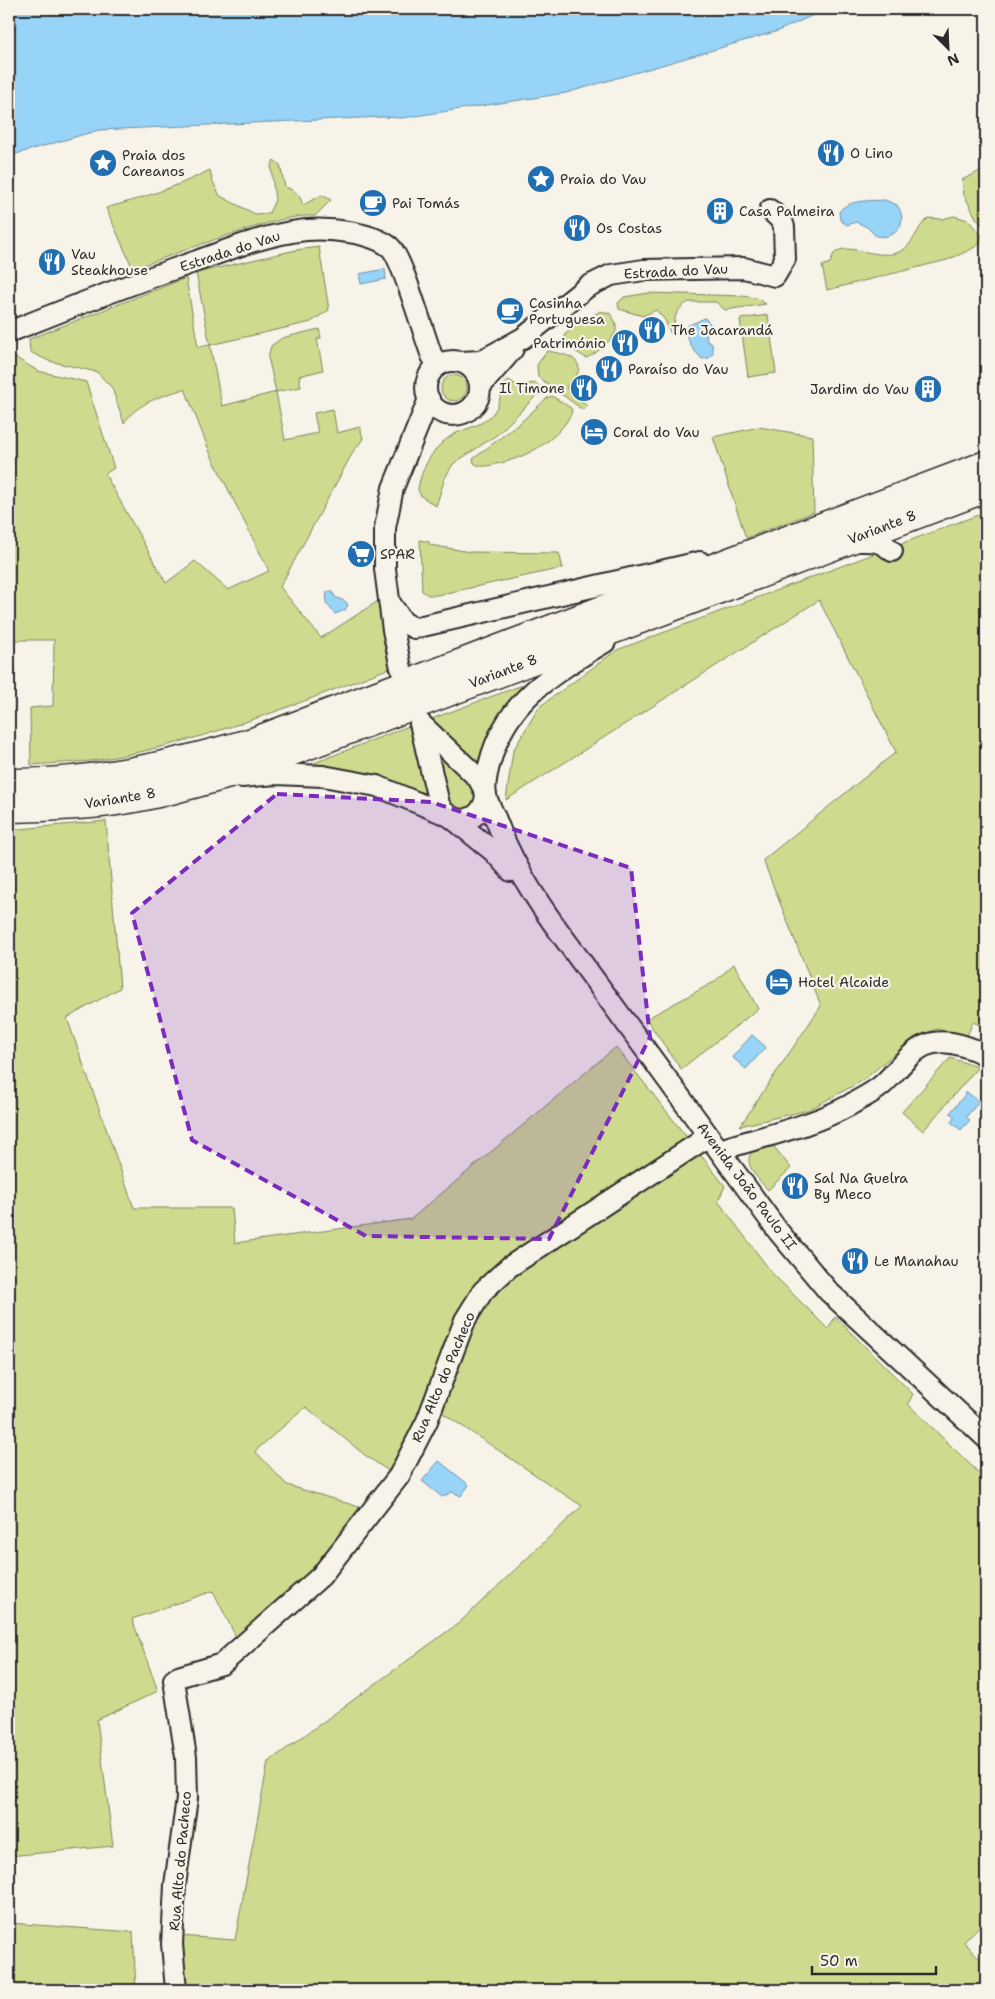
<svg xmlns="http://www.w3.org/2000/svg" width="995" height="1999" font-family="'Shantell Sans',sans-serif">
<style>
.green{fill:#cedb8e;stroke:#7c835c}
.water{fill:#97d4f8;stroke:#6c90a6}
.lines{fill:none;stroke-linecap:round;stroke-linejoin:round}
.minor-casing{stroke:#2b2b2b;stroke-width:24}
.secondary-casing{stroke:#2b2b2b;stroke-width:31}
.minor{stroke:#f7f3e8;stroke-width:20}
.secondary{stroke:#f7f3e8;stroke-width:28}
.marked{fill:#7b2cbf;fill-opacity:0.2;stroke:#7b2cbf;stroke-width:4;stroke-dasharray:10 6;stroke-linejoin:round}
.labels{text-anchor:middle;stroke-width:4.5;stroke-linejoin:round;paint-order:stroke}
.poi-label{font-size:14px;fill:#2b2b2b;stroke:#f7f3e8;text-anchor:start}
.street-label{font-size:14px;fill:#2b2b2b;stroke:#f7f3e8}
</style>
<rect width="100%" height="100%" fill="#f7f3e8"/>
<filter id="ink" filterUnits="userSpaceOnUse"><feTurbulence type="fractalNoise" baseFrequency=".02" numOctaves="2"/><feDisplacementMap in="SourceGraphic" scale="10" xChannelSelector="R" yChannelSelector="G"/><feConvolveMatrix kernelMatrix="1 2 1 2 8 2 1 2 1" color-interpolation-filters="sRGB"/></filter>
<g filter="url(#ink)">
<g class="green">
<path d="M274 160 280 165 285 187C297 191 299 194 303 205L322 195 331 200 315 216C293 215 272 222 251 228 211 240 172 255 133 269L106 208C142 198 177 187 210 170L212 180 220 196 255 214 269 213 275 200 271 166Z"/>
<path d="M986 168V229L976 218 964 195 962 180Z"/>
<path d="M954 216 968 220 986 240 970 250 947 260 827 290 822 266 830 263C832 260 832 255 835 253 846 241 878 261 899 252 914 246 916 228 928 218L942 219Z"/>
<path d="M319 247 329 310 311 322 210 345 222 406 276 392 268 357 271 346 282 338 319 329 321 338 317 339 323 370 299 376 301 387 276 392 285 440 318 433 314 413 333 409 337 433 360 427 363 439 353 452 280 587 321 638 378 601 390 668C297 704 203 742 104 759 80 763 55 763 31 765L30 708 53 706 54 640H9V354L38 371 86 382 114 468 105 474 166 583 195 561 228 590 269 571 211 455 185 389C163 395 137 403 124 423L112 388 97 372 49 361 30 352 29 339 186 278 198 347 210 345 196 273 296 250Z"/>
<path d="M649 293 743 296 756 298 766 304 725 310 716 302H689C675 309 673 320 674 335L671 334 665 320 656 310 643 316 619 309 618 303 624 297Z"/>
<path d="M600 311 611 314C614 319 617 324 616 330 616 337 594 356 586 358 577 352 564 347 565 334Z"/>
<path d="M768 315 776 373 748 377 740 319Z"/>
<path d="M547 351C558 353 586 356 577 375 575 379 569 383 566 387L587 406 583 410 538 377 537 365Z"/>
<circle cx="454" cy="388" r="13"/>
<path d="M509 380 518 386 535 383 542 388 541 391 498 434 453 464 445 478 436 506 421 496 418 490C421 466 437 440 461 431 474 426 485 424 494 412 500 404 501 392 504 383Z"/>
<path d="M552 396 571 408 572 412C559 440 526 458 496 464 489 466 480 468 474 463L473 459 521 422 547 398Z"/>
<path d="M759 427 812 436 814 512 746 538 713 437Z"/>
<path d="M986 512V1028L973 1022 966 1038 937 1029 915 1037 862 1081 808 1110 740 1126 821 1006 763 860 896 752 819 600 506 800 513 751 539 707 617 650Z"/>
<path d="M420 540 429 542 430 545 470 552 559 553 563 568 437 595H428L422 591Z"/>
<path d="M528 683 482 773 426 721Z"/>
<path d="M12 684 14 767H9V685Z"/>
<path d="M414 724 429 797 365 777 309 765Z"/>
<path d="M439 756H442L477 790 475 804C464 811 460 811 449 804L438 757Z"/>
<path d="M106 821 120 988 67 1018 134 1208H232L235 1243 411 1219 616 1047 725 1186 718 1201 772 1273 828 1329 835 1317 913 1394 908 1404 986 1480V1919L964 1942 986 1965V1990H262L247 1988 242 1990H185L180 1936 235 1940 268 1762 459 1623 582 1506 426 1402 395 1475 366 1456 306 1407 255 1451 287 1485 366 1509C329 1558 284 1599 238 1641L213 1591 132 1619 158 1691 97 1720 113 1846 9 1856V830Z"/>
<path d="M734 964 758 1009 681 1069 646 1019 714 982Z"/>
<path d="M950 1058 978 1067 923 1131 902 1112Z"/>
<path d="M771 1143 791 1168 768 1190C751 1171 734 1153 771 1143Z"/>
<path d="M9 1923 133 1932 136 1990H9Z"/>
</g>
<g class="water">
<path d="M9 9H827L778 31 566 93 402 118 383 117 99 130 9 156Z"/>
<path d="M885 200 897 205C909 222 897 240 876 236L867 227 856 222 847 225 840 220 839 212C847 199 872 201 885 200Z"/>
<path d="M385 269 386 279 361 284 359 274Z"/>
<path d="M705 318 713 327 706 335 707 341 712 344 713 353 709 358 702 359 692 348 684 330 687 326Z"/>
<path d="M330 591H332L335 597 346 602 348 605 345 610 335 614 326 603 327 592Z"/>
<path d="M752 1035 766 1047 746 1069 732 1057Z"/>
<path d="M967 1092 979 1102 966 1117 970 1120 961 1130 951 1122 955 1117 950 1113Z"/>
<path d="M439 1461 469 1485 461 1496 452 1492 442 1497 422 1481Z"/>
</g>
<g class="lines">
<defs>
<g id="minor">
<path d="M9 332C71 307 133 283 197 261 232 248 268 234 306 230 329 228 371 232 390 247 402 257 424 336 432 356L439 365"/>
<circle cx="453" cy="388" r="27"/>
<path d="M461 362 481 361 523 338 587 287 611 275 644 270 744 268 775 276 785 259 784 227 782 221 770 210"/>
<path d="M480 387 513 349"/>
<path d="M855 541C871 541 879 539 892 551"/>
<path d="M390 603 403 622 414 628 700 562"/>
<path d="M605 642C554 673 506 700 490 762 487 772 484 785 486 796 488 804 493 812 496 820 510 857 530 891 553 923L778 1231 829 1292 986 1438"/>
<path d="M401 668 393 630 385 569V528L393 488 429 399"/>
<path d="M420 723 439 804 442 810 494 852 511 871"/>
<path d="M420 723 478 778 485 791"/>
<path d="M242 777 276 774 323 776 377 786 459 820C474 820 484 811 486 796"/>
<path d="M720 1150C763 1136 810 1127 850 1105 860 1099 873 1093 882 1085 896 1073 906 1055 924 1046 943 1037 968 1046 986 1055"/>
<path d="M176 1990 172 1944 175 1885 187 1798 186 1757 174 1680 178 1677 222 1664 321 1576 399 1476 427 1421 465 1320 483 1291 509 1267 709 1136"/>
</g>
<g id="secondary">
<path d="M9 783C92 784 173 765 253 742L986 465"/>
<path d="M9 808C42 807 76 806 109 802 152 797 195 783 237 772L986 488"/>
</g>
</defs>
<use href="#minor" class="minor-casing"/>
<use href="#secondary" class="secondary-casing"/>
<use href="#minor" class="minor"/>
<use href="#secondary" class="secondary"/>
</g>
</g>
<path class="marked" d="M277 794 431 802 631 868 650 1037 549 1239 366 1236 192 1140 132 913Z"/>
<defs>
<symbol id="restaurant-disc" viewBox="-11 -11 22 22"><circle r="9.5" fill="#1f6fb2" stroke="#f7f3e8"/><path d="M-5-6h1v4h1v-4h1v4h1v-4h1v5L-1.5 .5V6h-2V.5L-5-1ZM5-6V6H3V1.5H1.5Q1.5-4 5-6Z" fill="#fff"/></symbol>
<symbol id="sight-disc" viewBox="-11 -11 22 22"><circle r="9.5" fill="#1f6fb2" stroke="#f7f3e8"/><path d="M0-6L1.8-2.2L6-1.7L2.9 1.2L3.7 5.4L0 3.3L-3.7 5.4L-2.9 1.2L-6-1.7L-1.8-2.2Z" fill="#fff"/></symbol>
<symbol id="cafe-disc" viewBox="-11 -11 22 22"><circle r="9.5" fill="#1f6fb2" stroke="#f7f3e8"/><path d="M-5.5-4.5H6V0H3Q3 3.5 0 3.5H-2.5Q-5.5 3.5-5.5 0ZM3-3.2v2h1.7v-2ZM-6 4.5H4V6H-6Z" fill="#fff"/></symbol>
<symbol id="building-disc" viewBox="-11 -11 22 22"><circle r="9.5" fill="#1f6fb2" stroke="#f7f3e8"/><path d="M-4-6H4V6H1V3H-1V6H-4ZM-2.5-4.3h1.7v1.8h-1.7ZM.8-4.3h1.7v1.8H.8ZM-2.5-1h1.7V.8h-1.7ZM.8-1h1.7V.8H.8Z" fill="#fff"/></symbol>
<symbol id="hotel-disc" viewBox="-11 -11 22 22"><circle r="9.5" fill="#1f6fb2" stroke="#f7f3e8"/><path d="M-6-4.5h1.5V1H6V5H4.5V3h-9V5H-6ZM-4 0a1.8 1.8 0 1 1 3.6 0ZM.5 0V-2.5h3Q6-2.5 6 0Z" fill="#fff"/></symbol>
<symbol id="supermarket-disc" viewBox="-11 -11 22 22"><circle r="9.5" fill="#1f6fb2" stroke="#f7f3e8"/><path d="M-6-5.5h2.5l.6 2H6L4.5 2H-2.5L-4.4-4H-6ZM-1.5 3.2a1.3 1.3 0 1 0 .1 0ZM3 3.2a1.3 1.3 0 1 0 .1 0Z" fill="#fff"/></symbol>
</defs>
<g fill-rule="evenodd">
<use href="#restaurant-disc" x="815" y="137" width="32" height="32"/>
<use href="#sight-disc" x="87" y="147" width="32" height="32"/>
<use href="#sight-disc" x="525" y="163" width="32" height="32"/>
<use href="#cafe-disc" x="357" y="187" width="32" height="32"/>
<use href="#building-disc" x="704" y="195" width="32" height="32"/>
<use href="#restaurant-disc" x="561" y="212" width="32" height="32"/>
<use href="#restaurant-disc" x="36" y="246" width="32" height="32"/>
<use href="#cafe-disc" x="494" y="295" width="32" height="32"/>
<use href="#restaurant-disc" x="636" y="314" width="32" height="32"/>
<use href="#restaurant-disc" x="609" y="327" width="32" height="32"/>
<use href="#restaurant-disc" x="593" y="353" width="32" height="32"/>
<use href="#restaurant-disc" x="568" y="372" width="32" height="32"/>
<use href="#building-disc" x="912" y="373" width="32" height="32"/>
<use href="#hotel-disc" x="578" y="416" width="32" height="32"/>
<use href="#supermarket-disc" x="345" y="538" width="32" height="32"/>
<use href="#hotel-disc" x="763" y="966" width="32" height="32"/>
<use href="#restaurant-disc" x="779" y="1170" width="32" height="32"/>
<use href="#restaurant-disc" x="839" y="1245" width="32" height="32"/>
</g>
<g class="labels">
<g class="poi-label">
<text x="850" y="158">O Lino</text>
<text x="122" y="160">Praia dos<tspan x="122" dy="16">Careanos</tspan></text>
<text x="560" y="184">Praia do Vau</text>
<text x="392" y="208">Pai Tomás</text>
<text x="739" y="216">Casa Palmeira</text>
<text x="596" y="233">Os Costas</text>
<text x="71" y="259">Vau<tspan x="71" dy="16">Steakhouse</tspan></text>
<text x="529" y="308">Casinha<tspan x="529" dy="16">Portuguesa</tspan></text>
<text x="671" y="335">The Jacarandá</text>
<text x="606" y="348" text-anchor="end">Património</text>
<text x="628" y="374">Paraíso do Vau</text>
<text x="565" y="393" text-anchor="end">Il Timone</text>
<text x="909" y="394" text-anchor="end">Jardim do Vau</text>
<text x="613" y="437">Coral do Vau</text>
<text x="380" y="559">SPAR</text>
<text x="798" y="987">Hotel Alcaide</text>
<text x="814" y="1183">Sal Na Guelra<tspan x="814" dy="16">By Meco</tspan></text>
<text x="874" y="1266">Le Manahau</text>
</g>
<g class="street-label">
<text transform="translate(230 251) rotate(-18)" y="5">Estrada do Vau</text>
<text transform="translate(676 271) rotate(-3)" y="5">Estrada do Vau</text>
<text transform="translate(882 527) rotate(-21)" y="5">Variante 8</text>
<text transform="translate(503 671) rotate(-21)" y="5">Variante 8</text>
<text transform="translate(120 798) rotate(-9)" y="5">Variante 8</text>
<text transform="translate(747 1186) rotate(53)" y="5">Avenida João Paulo II</text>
<text transform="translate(443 1377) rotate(-67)" y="5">Rua Alto do Pacheco</text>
<text transform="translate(180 1861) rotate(-85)" y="5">Rua Alto do Pacheco</text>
</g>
</g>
<rect width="995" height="1999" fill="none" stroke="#f7f3e8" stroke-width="30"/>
<rect x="15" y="15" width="965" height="1969" fill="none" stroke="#2b2b2b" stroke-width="2" filter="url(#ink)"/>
<g transform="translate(948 48) rotate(156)" stroke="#f7f3e8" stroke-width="4" paint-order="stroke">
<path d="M0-4L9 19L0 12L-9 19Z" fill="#2b2b2b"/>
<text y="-8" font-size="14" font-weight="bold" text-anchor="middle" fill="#2b2b2b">N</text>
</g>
<path d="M812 1966v8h124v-8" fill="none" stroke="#2b2b2b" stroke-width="2.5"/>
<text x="820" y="1966" font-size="15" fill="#2b2b2b" stroke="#f7f3e8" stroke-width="4" paint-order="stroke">50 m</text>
</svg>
